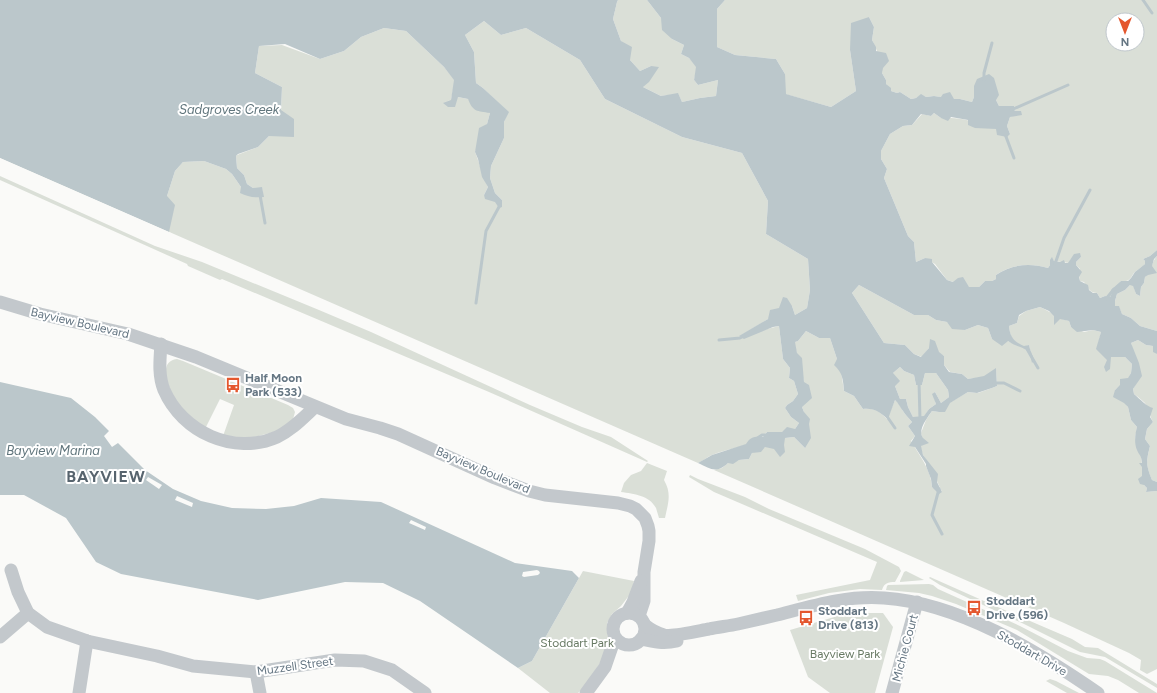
<svg xmlns="http://www.w3.org/2000/svg" width="1157" height="693" font-family="Figtree,sans-serif">
<style>
.green{fill:#dadfd7;fill-rule:evenodd}
.water{fill:#bbc7cb;fill-rule:evenodd}
.pier{fill:#fafaf8}
.lines{fill:none;stroke-linecap:round;stroke-linejoin:round}
.stream{stroke:#bbc7cb;stroke-width:3}
.minor{stroke:#c3c8cc;stroke-width:13}
.labels{text-anchor:middle;stroke-width:4;stroke-linejoin:round;paint-order:stroke}
.street-label{font-size:12px;fill:#657683;stroke:#fff}
.poi-label{font-size:12px;font-weight:bold;fill:#657683;stroke:#fff;text-anchor:start}
.park-label{font-size:12px;fill:#687a64;stroke:#fff}
.water-label{font-size:13px;font-style:italic;fill:#60757c;stroke:#fff}
.district-label{font-size:16px;font-weight:bold;letter-spacing:1px;fill:#57646e;stroke:#fff}
</style>
<rect width="100%" height="100%" fill="#fafaf8"/>
<g class="green">
<path d="M618 0H647L661 18 672 39 684 45 681 54 689 58 697 67 694 80 698 85 718 80 716 96 700 98 682 102 678 94 661 96 643 87 651 66 640 71 630 60 621 41 613 19 617 2Z"/>
<path d="M725 0H1157V250L1150 256 1143 259 1145 261V264C1142 267 1137 270 1134 273 1130 279 1129 282 1121 281L1116 287 1110 297 1105 296 1100 298 1097 293C1090 293 1088 288 1084 282L1080 281 1079 276 1080 269 1076 265V262L1081 257 1071 259 1069 263 1054 261 1052 258 1050 265 1048 268C1030 263 1011 264 996 275V279L992 281H985L979 287H969L947 280 935 264 925 258 916 262 914 242 908 236 884 178 887 169 881 159V151L890 134 903 126 912 125 922 114 931 116 934 113 941 118C964 116 988 126 1010 134L1007 126 1010 117 1021 111H1016L1014 110V106H999L996 100 974 86V97L972 102 960 99H954L934 96 926 97 921 95 916 98 911 99 900 92 897 93 891 91 886 84V80L882 73C883 64 876 48 872 40L874 27 869 17 850 50 856 91 831 107 785 94V74L776 59 735 55 717 47V9ZM1113 20H1137V44H1113Z"/>
<path d="M484 21 501 35 526 28 580 60 605 99 682 137 742 153 768 201 766 234 808 259 810 290 807 308 795 315 792 306 779 309 768 319 740 336 779 326 783 359 790 368 789 378 794 381 798 394 793 401 787 405 785 408 791 417 799 423 795 429 782 432H767C756 446 728 448 712 455 707 457 703 461 698 463L0 158V132L167 196 175 171 183 162 204 161 226 169 232 174 241 187 263 197 262 188H253L247 184 244 175 237 168 236 156 237 155 258 147 269 136 281 111 282 87 255 73 259 46 282 45 320 59 344 51 361 37 384 28 406 31 444 67 455 80 451 100 443 103 458 97 468 99 490 113 487 124 475 152C480 164 482 175 488 187L484 195C490 201 494 202 502 200L495 193 490 178 491 166 504 138V122L508 112 483 88 476 83 474 52 465 35Z"/>
<path d="M0 176 155 246 202 262 319 310 371 332 530 405 582 427 611 437 648 461 647 462 489 392 222 279 220 280 188 266 187 264 0 180Z"/>
<path d="M1157 256V331L1140 326 1131 318 1122 314 1119 307 1115 306V301L1117 294 1125 290 1130 285H1133L1136 294 1140 296 1141 287 1144 283 1145 277C1152 272 1151 262 1157 256Z"/>
<path d="M859 285 914 315H928L936 320 947 322 965 330 978 325 988 328 992 339 1008 341 1012 343 1023 347 1031 355 1033 363C1033 356 1030 352 1029 345L1024 347C1013 342 1010 338 1009 326L1017 323 1019 316 1026 311 1040 307C1052 312 1056 318 1069 321L1071 327 1084 332 1093 330 1101 332 1097 349 1111 357H1125L1132 364 1131 373 1128 379 1115 390 1128 407 1131 420 1137 427 1135 438 1141 455 1144 485 1147 488 1146 492 1157 491V669L1147 674 1140 670 1141 660 1129 653 1064 623 714 470 722 468 728 463 739 460 749 459 752 453 765 447 784 445V438L794 437 805 448 804 412 802 407 804 382 794 342 798 341 806 331 819 338H830L841 371 844 391 854 396 863 409C875 408 879 411 887 419L895 400C899 403 900 406 903 411 905 415 909 418 912 422L908 426 915 436 911 441C920 456 931 470 932 487L942 492 929 464 923 455 920 446 924 444 921 433 926 420 932 411 939 412 949 403 968 392 978 393 992 388 997 386 996 369 984 377 968 379 962 374 950 372 944 365V356L929 348 922 357 914 354 905 345 884 343 852 293Z"/>
<path d="M1138 340 1146 345 1153 346 1157 354V482L1152 480C1146 465 1146 462 1150 446L1145 439 1147 429 1153 422C1150 417 1149 410 1147 406 1144 401 1139 398 1134 394L1133 389 1140 377 1131 343Z"/>
<path d="M177 359 183 361 288 405 293 408 295 412 292 423 277 431 247 439 223 436 234 405 220 399 205 429C199 423 191 419 185 413 175 403 152 362 177 359Z"/>
<path d="M900 367 904 371 914 375 916 385H922L925 373H936L948 390 949 397 941 403 935 392 933 394 936 404 929 409 924 417H913L908 407 906 399H900L895 386 893 373Z"/>
<path d="M647 463 667 471 664 480C672 494 668 503 665 518H659C658 515 657 511 656 508 649 495 634 494 621 492L624 483 631 475 641 471Z"/>
<path d="M690 475 698 479 745 497 769 509 865 549 899 567 901 571 895 582C888 582 884 583 882 590L860 589 829 593 798 601 796 595 870 580 877 562 714 492 689 477Z"/>
<path d="M583 571 634 581 631 593 621 606 612 614 607 623 608 636 607 653 584 687 578 693H550L518 668 532 661Z"/>
<path d="M906 571 924 580 900 582V581L904 572Z"/>
<path d="M930 577 993 605 1072 639 1085 647 1098 648 1157 684V688L1105 657 1080 652 1024 624 940 585 929 578Z"/>
<path d="M929 584 933 585 938 589 1020 626 1068 651 1087 658 1100 659 1105 661 1157 693H1139L1118 680 1108 676 1089 674 1017 630 956 604 932 596 919 593 886 590 887 586 888 585Z"/>
<path d="M848 613H883L893 627 875 693H830L808 677 790 630Z"/>
<path d="M1050 679 1056 681 1079 693H1067L1046 681Z"/>
</g>
<g class="water">
<path d="M0 0H618L617 2 613 19 621 41 632 47 630 60 640 71 651 66 659 67 649 82 643 87 661 96 678 93 682 102 700 98 716 96 718 80 698 85 694 80 696 67 689 58 681 54 684 45 672 39 662 30 661 18 647 0H725L717 9V47L735 55 776 59 785 74 786 94 831 107 856 91 850 50 851 23 869 17 874 27 872 40 876 47V51L886 53 889 61 883 68 882 73 886 80V84L891 88V91L897 93 900 92 911 99 916 98 921 94 926 97 934 96 941 97 943 94 950 92 954 99H960L972 102 974 97V86L977 79 989 74 994 78 999 95 996 100 999 106H1014V110L1016 111H1021L1022 115 1010 117 1007 126 1010 134 1007 137 997 135 996 129 975 128 968 125V120L951 117 948 121 941 118 934 113 931 116 921 114 912 125 903 126 890 134 881 151V159L887 169 884 178 908 236 914 242 916 262 925 258 932 259V262L947 280 953 282 958 278 963 277 969 287H979L985 281H992L996 279V275C1012 264 1030 263 1048 268L1050 265V260L1052 257 1054 261 1060 262 1064 260 1065 263H1068L1074 254 1080 253 1081 257 1076 262V265L1082 272 1079 277 1080 281 1088 285 1089 290 1093 293H1097L1100 298 1105 296 1110 297 1112 293 1111 290 1121 281H1128L1131 278 1135 272 1145 264V261L1143 259 1150 256 1157 250V256L1154 259 1152 266 1157 273 1148 275 1145 277 1144 283 1141 287 1140 296 1136 294 1133 286 1130 285 1125 290 1117 294 1115 301V306H1119L1122 314 1131 318 1140 326 1157 331V354L1153 352V346L1146 345 1138 340 1131 343 1139 363 1142 376 1133 389 1134 394C1140 399 1147 407 1153 408L1150 417 1153 422 1147 429 1145 439 1150 446C1146 462 1146 465 1152 480L1157 482V491L1146 492 1147 488 1144 485 1140 484 1138 479 1142 476V467L1139 463H1142C1141 454 1140 457 1137 450 1134 443 1135 434 1137 427L1131 420 1128 407 1124 403 1113 397 1115 390 1120 385V379L1128 378 1131 373 1132 364 1125 357H1111L1110 369 1106 372 1104 367 1107 360 1096 349 1101 332 1093 330 1077 332 1071 327 1069 321 1060 319 1054 325V316L1049 311 1040 307 1026 311 1019 315 1017 323 1009 326C1010 337 1014 342 1024 346L1029 345C1030 351 1033 355 1034 361L1032 363C1029 344 1020 350 1008 341L1002 346 992 339 988 328 978 325 965 330 952 329 947 322 936 320 928 315H914L859 285 852 293 884 343 905 345 914 354 921 357 929 348 930 339 935 341 939 352 944 356V365L949 372 962 374 968 379 984 376 996 368 997 386 992 388 977 393 968 392 950 403 945 412H939L932 411C928 417 917 430 923 438 925 440 927 441 929 443L921 446 923 455 938 474 937 482 942 492 939 494 932 487 931 479 926 466V464L915 447 909 446 915 436 908 426 912 422C909 418 905 415 903 411 900 407 899 404 895 400L888 419C879 412 875 408 863 409L854 396 844 391C843 380 843 373 834 365L837 359 830 338H819L806 331 798 341 795 342 797 353 802 358 804 382 809 385 812 398 802 407 804 412 810 419 809 424 811 438 805 448 794 437 785 438 784 445 785 452 780 457 774 449 765 447 761 452 752 453 749 459 739 460 733 464 728 463C716 474 711 469 698 463L712 455 746 444C750 437 755 436 763 437L767 432H782L787 427 795 429 799 423 791 417 785 408 787 405 793 401 798 394 794 381 789 378 790 368 783 359 779 326 773 327 744 339 739 336 768 319 770 310 779 308 783 297 787 298 792 306 795 315 807 308 810 290 808 259 766 234 768 201 742 153 682 137 605 99 580 60 526 28 501 35 484 21 465 35 474 52 476 83 483 88 509 112 504 122V138L491 166 490 178 495 193 502 200V207L499 208 495 202 485 199 484 195 488 187 482 177 478 159 475 152 479 128 487 124 490 113C477 111 473 112 468 99L458 97 455 107H448L443 103 451 100 454 80 444 67 406 31 384 28 361 37 344 51 320 59 285 44 259 46 255 73 282 87 281 110 294 119V137L269 136 258 147 238 154 236 156 237 168 244 175 247 184 253 188 262 187 264 197C255 198 248 197 240 193L241 187 232 174 226 169 204 161 183 162 175 171 167 196 175 205 169 232 0 158ZM900 367 904 371 914 375 916 385H922L925 373H936L948 390 949 397 941 403 935 392 932 394 936 404 929 409 924 416 913 417 908 407 906 399H900L895 386 900 381 893 373Z"/>
<path d="M0 382 71 398 95 417 109 431 104 436 112 447 118 443 145 470 173 489 201 501 232 508 266 509 294 506 321 498 381 502 515 563 572 571 579 578 532 661 518 668 420 601 383 583 345 582 258 600 121 574 96 562 66 518 24 495H0Z"/>
</g>
<g class="pier">
<path d="M0 158 169 232H171L168 233 0 160Z"/>
<path d="M148 477 162 485 159 489 146 480Z"/>
<path d="M177 496 193 503 192 507 175 500Z"/>
<path d="M411 520 426 527 425 530 409 523Z"/>
<path d="M537 570 539 571 540 573 538 575 524 577 522 576 523 572Z"/>
</g>
<g class="lines">
<g class="stream">
<path d="M1143 0 1152 13"/>
<path d="M984 80V73L992 43"/>
<path d="M1011 110 1068 85"/>
<path d="M1005 134 1014 158"/>
<path d="M260 195 265 223"/>
<path d="M1055 264 1064 238 1090 190"/>
<path d="M1106 299 1114 289"/>
<path d="M476 303 486 231 500 205"/>
<path d="M719 340 740 338 744 336"/>
<path d="M1027 349 1038 368"/>
<path d="M919 381 920 420"/>
<path d="M994 383H1004L1020 391"/>
<path d="M886 415 895 428"/>
<path d="M756 439 762 435H768"/>
<path d="M939 489 932 515 942 534"/>
</g>
<g class="minor">
<path d="M0 302 40 314 128 334 196 357 346 419 380 428 398 434 495 478 529 491 545 495 618 503 630 506 636 509 645 518 648 526 649 531V541L644 572V601L639 616"/>
<path d="M161 344C160 359 158 375 164 390 182 432 234 456 277 437 292 430 303 418 315 407"/>
<path d="M11 570 18 592 28 613 47 627 87 641 157 656 193 666 256 672 335 660 364 661 392 670 425 693"/>
<circle cx="629" cy="629" r="16"/>
<path d="M627 613 633 602 641 581"/>
<path d="M645 625C650 629 657 633 664 635 674 637 698 631 709 629 718 627 729 626 738 624 751 621 764 618 777 615 812 606 847 595 884 598 959 603 1037 651 1098 693"/>
<path d="M0 637 28 613"/>
<path d="M641 639C654 642 664 644 677 641"/>
<path d="M256 672 260 693"/>
<path d="M79 693 87 641"/>
<path d="M586 693 605 667 615 638"/>
<path d="M892 693 917 602"/>
</g>
</g>
<defs>
<symbol id="bus-bare" viewBox="-9 -9 18 18"><path d="M-5-6H5V4H4V6H2V4H-2V6H-4V4H-5ZM-3.5-4V0h7V-4ZM-3.5 1.2v1.5H-2V1.2ZM2 1.2v1.5H3.5V1.2Z" fill="#e4572e" stroke="#fff" stroke-width="2.5" paint-order="stroke"/></symbol>
</defs>
<g fill-rule="evenodd">
<use href="#bus-bare" x="222" y="374" width="22" height="22"/>
<use href="#bus-bare" x="963" y="597" width="22" height="22"/>
<use href="#bus-bare" x="795" y="607" width="22" height="22"/>
</g>
<g class="labels">
<g class="street-label">
<text transform="translate(80 323) rotate(13)" y="4">Bayview Boulevard</text>
<text transform="translate(483 470) rotate(23)" y="4">Bayview Boulevard</text>
<text transform="translate(905 648) rotate(-75)" y="4">Michie Court</text>
<text transform="translate(1032 653) rotate(30)" y="4">Stoddart Drive</text>
<text transform="translate(295 666) rotate(-8)" y="4">Muzzell Street</text>
</g>
<g class="poi-label">
<text x="245" y="382">Half Moon<tspan x="245" dy="14">Park (533)</tspan></text>
<text x="986" y="605">Stoddart<tspan x="986" dy="14">Drive (596)</tspan></text>
<text x="818" y="615">Stoddart<tspan x="818" dy="14">Drive (813)</tspan></text>
</g>
<g class="park-label">
<text x="577" y="647">Stoddart Park</text>
<text x="845" y="658">Bayview Park</text>
</g>
<g class="water-label">
<text x="229" y="114">Sadgroves Creek</text>
<text x="53" y="455">Bayview Marina</text>
</g>
<g class="district-label">
<text x="106" y="482">BAYVIEW</text>
</g>
</g>
<g transform="translate(1125 32) rotate(180)"><circle r="19" fill="#ffffff" stroke="#c1c8cd"/>
<path d="M0-3L7 15L0 10L-7 15Z" fill="#e4572e"/>
<text y="-6" font-size="11" font-weight="bold" text-anchor="middle" fill="#657683">N</text>
</g>
</svg>
